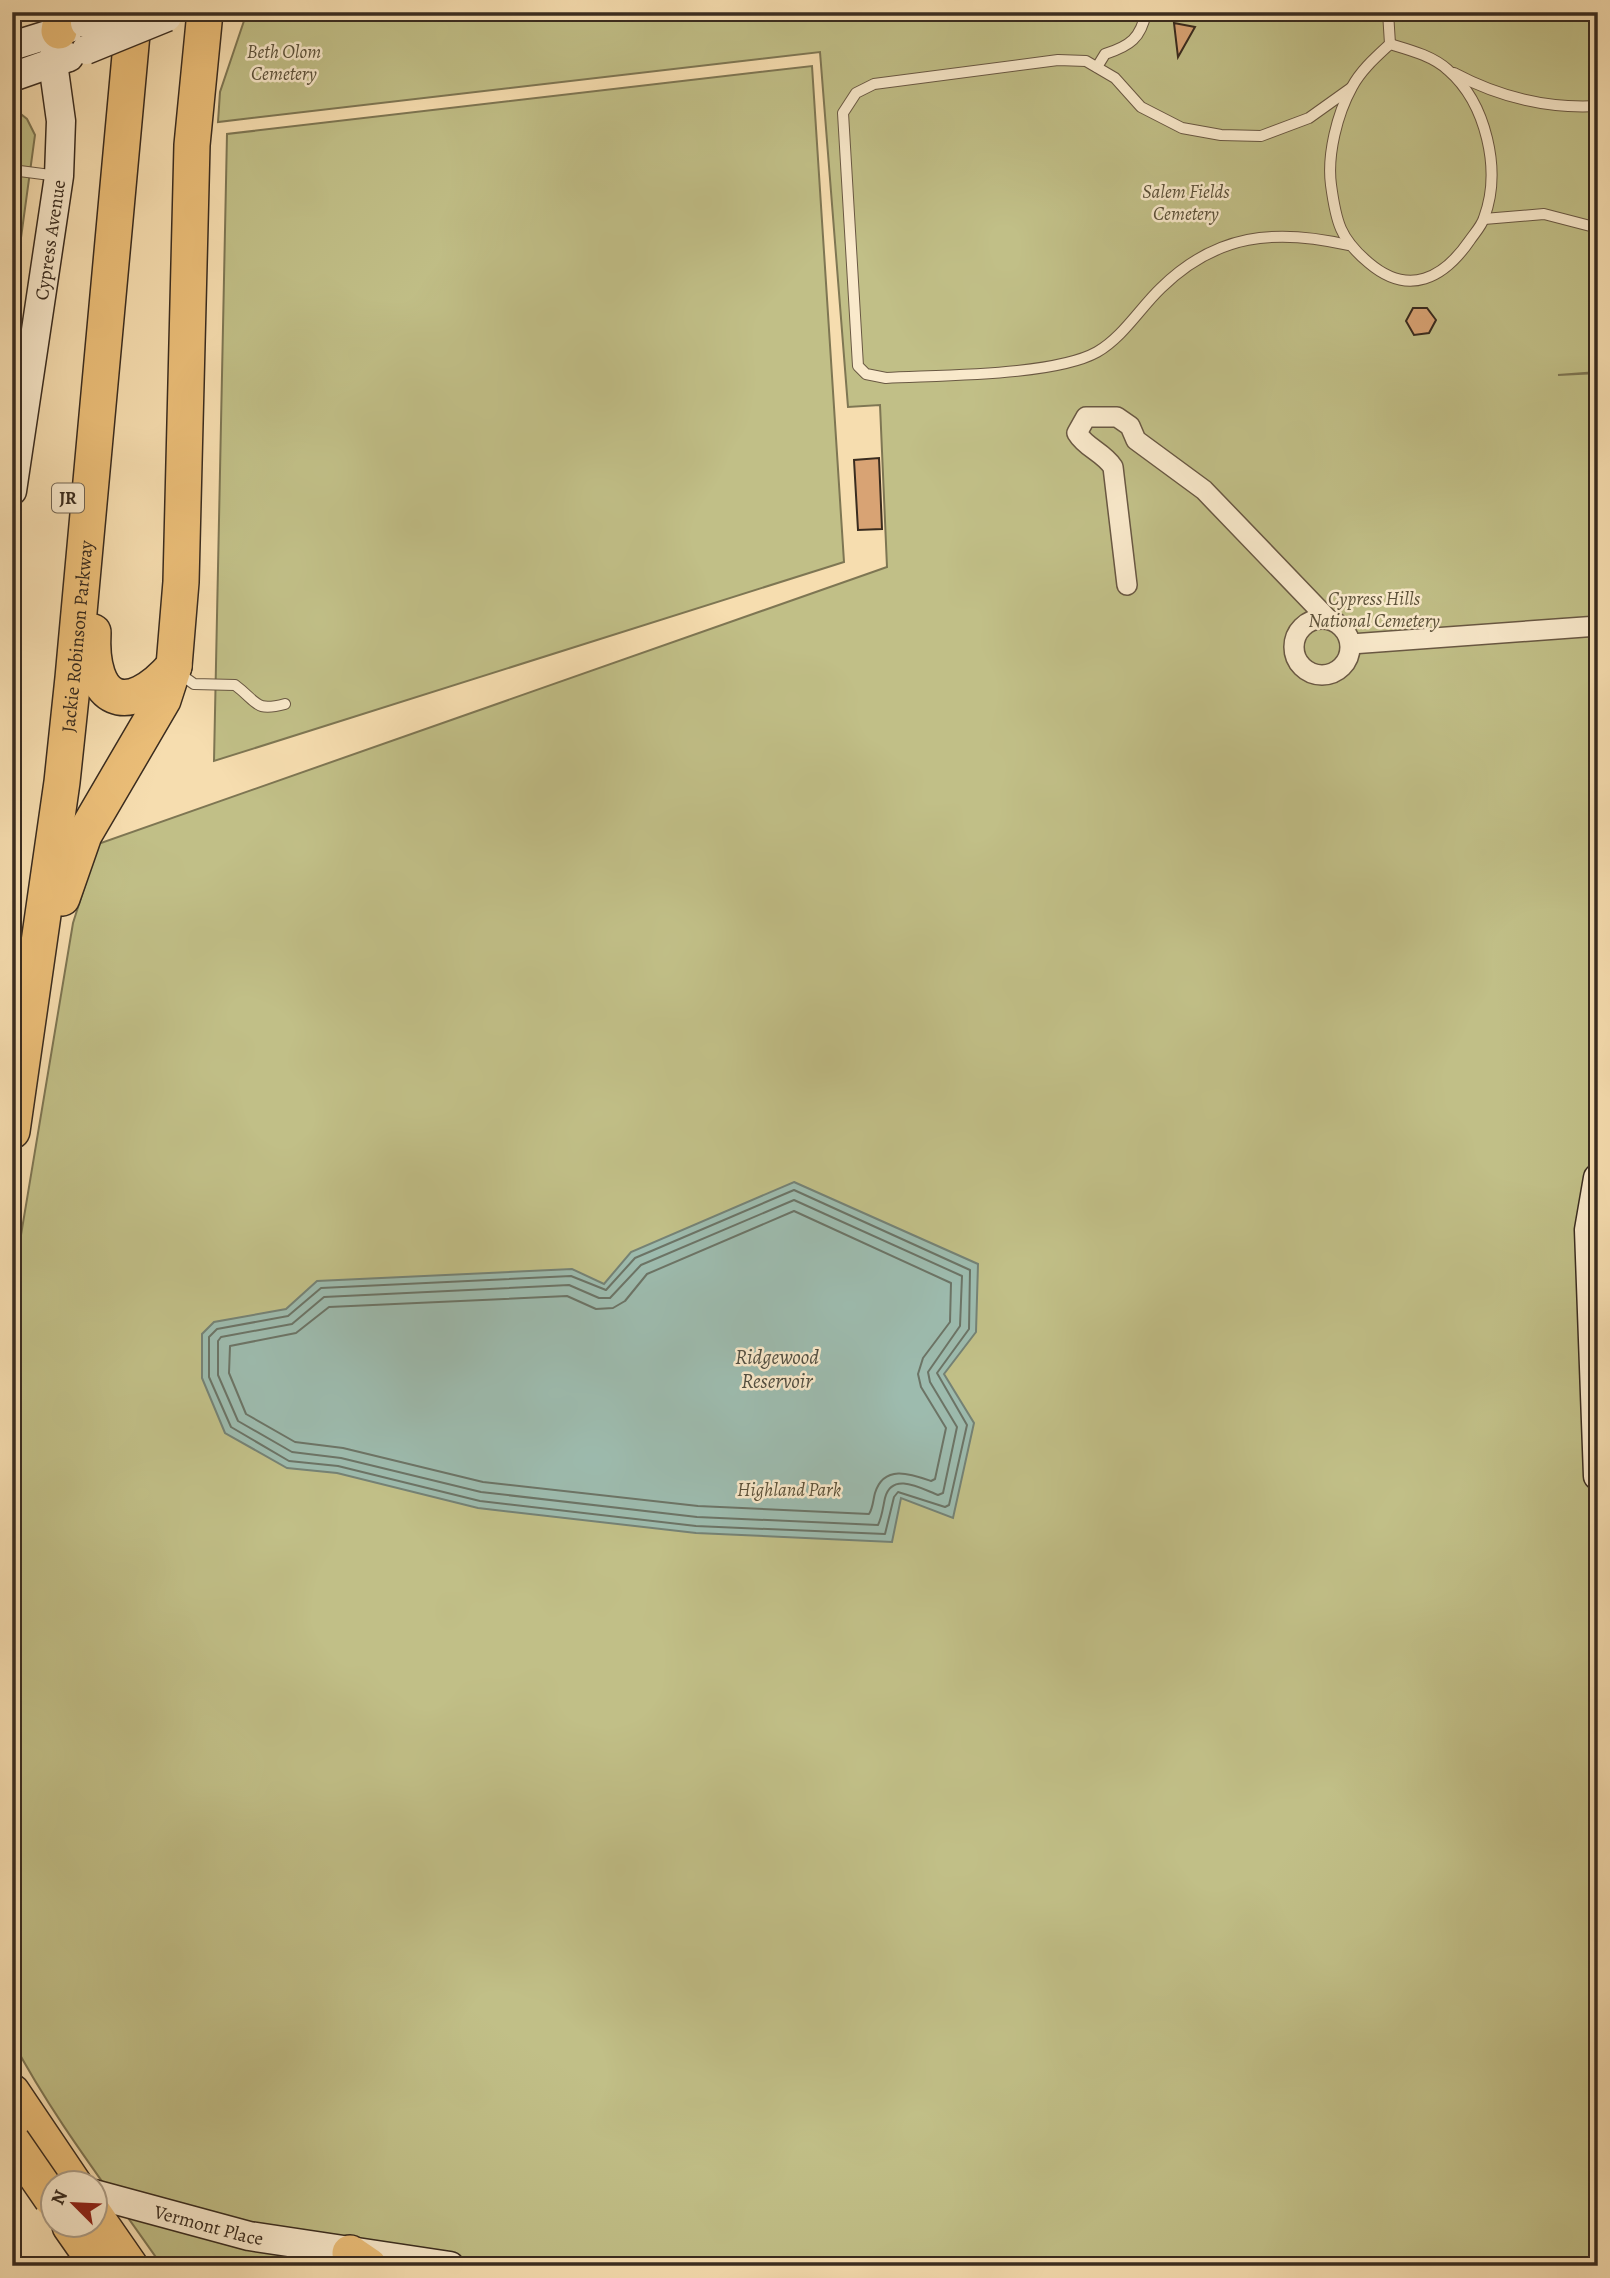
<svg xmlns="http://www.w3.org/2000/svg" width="1610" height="2278" font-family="Alegreya,serif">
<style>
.green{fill:#c1bf87;stroke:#7e7653;stroke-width:2}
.water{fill:#9dbbae;stroke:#758275;stroke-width:2}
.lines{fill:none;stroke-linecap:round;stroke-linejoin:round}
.shore{stroke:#6c7466;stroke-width:2}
.building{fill:#d8a374;stroke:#3a2c1f;stroke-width:2}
.lane-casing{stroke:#695843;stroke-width:12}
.street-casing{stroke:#695843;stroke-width:22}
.secondary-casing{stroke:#3a2c1f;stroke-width:31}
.highway-casing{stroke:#3a2c1f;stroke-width:38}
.lane{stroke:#f9e9cb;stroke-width:10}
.street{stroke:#f9e9cb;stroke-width:19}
.secondary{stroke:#f9e9cb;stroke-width:28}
.highway{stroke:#ebbe78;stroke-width:35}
.secondary-bridge-casing{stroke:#3a2c1f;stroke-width:31;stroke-linecap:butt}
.highway-bridge-casing{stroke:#3a2c1f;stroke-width:38;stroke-linecap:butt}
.secondary-bridge{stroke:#f9e9cb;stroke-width:28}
.highway-bridge{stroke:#ebbe78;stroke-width:35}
.labels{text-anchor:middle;stroke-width:5;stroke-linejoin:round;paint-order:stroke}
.shield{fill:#f9e9cb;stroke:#736553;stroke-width:2}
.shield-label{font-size:18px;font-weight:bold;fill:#3a2c1f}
.park-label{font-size:19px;font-style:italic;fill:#5c5139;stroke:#f9e9cb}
.street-label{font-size:19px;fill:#3a2c1f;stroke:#f9e9cb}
.water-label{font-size:21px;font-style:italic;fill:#535043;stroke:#f9e9cb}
</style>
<rect width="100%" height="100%" fill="#f6ddaf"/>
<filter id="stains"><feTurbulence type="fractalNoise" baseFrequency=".00286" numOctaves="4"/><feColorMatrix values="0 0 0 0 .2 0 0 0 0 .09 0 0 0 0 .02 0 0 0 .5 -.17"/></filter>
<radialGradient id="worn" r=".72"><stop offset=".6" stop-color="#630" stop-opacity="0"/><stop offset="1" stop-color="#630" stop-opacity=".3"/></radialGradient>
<g class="green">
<path d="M247 12H1598V372L1558 375 1598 373V2266H162C111 2192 54 2120 12 2040V1289L73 923 98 844 887 567 880 405 848 407 820 52 218 122 220 92Z"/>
<path d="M812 66 844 562 214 761 227 134Z"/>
<path d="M12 107 27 119 35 135 12 304Z"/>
</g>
<path class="water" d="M794 1182 978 1264 976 1332 944 1374 974 1423 953 1518 901 1498 892 1542 696 1533 478 1508 337 1473 287 1468 225 1433 202 1378V1334L214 1322 286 1309 317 1281 572 1269 604 1284 631 1252Z"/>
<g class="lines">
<g class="shore">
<path d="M794 1190 970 1270 969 1329 937 1373 967 1425 949 1505 945 1507 898 1492 894 1497 885 1534 696 1526 480 1501 338 1466 289 1461 231 1427 209 1377V1337L217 1329 288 1316 321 1288 571 1276 606 1290 635 1258Z"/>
<path d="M794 1200 962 1276 960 1326 928 1372 930 1382 957 1427 943 1493 938 1495C922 1489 892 1471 885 1498 883 1507 882 1517 878 1525L697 1517 481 1492 341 1458 292 1452 238 1421 218 1375V1341L221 1337 292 1324 324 1297 569 1285 599 1298H610L641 1265Z"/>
<path d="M794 1211 951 1283 950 1322 923 1358 918 1374 921 1387 946 1428 935 1479 931 1481C911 1474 884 1464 875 1493 873 1500 873 1508 869 1514L698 1506 483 1482 343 1448 295 1442 246 1414 229 1373 230 1346 296 1333 329 1307 567 1296 596 1309 613 1308 625 1301 647 1274Z"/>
</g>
</g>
<g class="building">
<path d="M1174 23 1195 27 1178 57Z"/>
<path d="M1413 308H1427L1436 320 1429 333 1414 335 1406 321Z"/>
<path d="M879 458 882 529 858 530 854 460Z"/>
</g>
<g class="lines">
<defs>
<g id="lane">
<path d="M1388 12 1390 44"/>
<path d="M1390 44C1410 50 1433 56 1448 70 1486 103 1502 170 1484 218 1482 225 1475 233 1470 240 1444 278 1409 297 1369 263 1340 239 1336 222 1331 185 1327 155 1337 114 1352 87 1361 70 1376 57 1390 44Z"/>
<path d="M1097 67 1105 54C1130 46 1141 38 1146 12"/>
<path d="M1454 73C1499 97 1546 109 1598 106"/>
<path d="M12 170 58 176"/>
<path d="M1484 219 1544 214 1598 228"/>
<path d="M1348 245C1275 228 1216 234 1161 288 1140 308 1123 337 1097 352 1054 376 939 375 886 378L866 374 858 366 843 113 856 93 874 84 1058 60 1086 61 1115 78 1141 107 1182 128 1221 135 1261 136 1309 118 1351 88"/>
<path d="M180 674 194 684 235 685C258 702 254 712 285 704"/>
</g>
<g id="street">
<path d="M1127 585 1113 467C1103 452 1086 448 1077 433L1086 417H1117L1130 426 1136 440 1204 490 1328 619"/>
<circle cx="1322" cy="647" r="28"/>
<path d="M1351 644 1598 626"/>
</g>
<g id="secondary">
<path d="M12 46 73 27"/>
<path d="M12 77 69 57"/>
<path id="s1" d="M12 491 59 176 61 121 53 63 59 31"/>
<path d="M1598 1178 1589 1230 1598 1476"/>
<path id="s2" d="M94 2194 249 2236 450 2266"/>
</g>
<g id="highway">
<path d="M59 31 62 12"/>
<path d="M93 632C89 702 127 720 174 666"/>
<path d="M62 898 84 835 163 700 174 666 181 582 192 145 205 12"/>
<path id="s3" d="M12 1131 62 782 73 678 134 12"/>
<path d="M12 2092 74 2184"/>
<path d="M94 2214 130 2266"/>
<path d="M70 2226 98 2266"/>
<path d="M350 2253 369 2266"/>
</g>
</defs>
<use href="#lane" class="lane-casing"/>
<use href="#street" class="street-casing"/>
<use href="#secondary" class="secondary-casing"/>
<use href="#highway" class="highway-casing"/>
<use href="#lane" class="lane"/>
<use href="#street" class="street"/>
<use href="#secondary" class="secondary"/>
<use href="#highway" class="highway"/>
<defs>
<g id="secondary-bridge">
<path d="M85 23 114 12"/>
<path d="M86 50 167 17"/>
</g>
<path id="highway-bridge" d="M12 2141 52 2199"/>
</defs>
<use href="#secondary-bridge" class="secondary-bridge-casing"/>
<use href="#highway-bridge" class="highway-bridge-casing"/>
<use href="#secondary-bridge" class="secondary-bridge"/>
<use href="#highway-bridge" class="highway-bridge"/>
</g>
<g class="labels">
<rect class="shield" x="52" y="483.5" width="32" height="29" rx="5"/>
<g class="shield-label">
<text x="68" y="504">JR</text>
</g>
<g class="park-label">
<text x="284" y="58">Beth Olom<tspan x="284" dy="22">Cemetery</tspan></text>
<text x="1186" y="198">Salem Fields<tspan x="1186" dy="22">Cemetery</tspan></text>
<text x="1374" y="605">Cypress Hills<tspan x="1374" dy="22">National Cemetery</tspan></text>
<text x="789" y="1496">Highland Park</text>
</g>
<g class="street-label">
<text dy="7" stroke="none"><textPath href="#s1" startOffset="254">Cypress Avenue</textPath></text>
<text dy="7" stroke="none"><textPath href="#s3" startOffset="499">Jackie Robinson Parkway</textPath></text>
<text dy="7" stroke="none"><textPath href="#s2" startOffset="119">Vermont Place</textPath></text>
</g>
<g class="water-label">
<text x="777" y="1364">Ridgewood<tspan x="777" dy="24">Reservoir</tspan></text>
</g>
</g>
<rect width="1610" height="2278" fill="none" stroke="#f6ddaf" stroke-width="42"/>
<rect x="14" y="14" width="1582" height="2250" fill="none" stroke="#3a2c1f" stroke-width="3.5"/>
<rect x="21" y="21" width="1568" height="2236" fill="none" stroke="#3a2c1f" stroke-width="2"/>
<g transform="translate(74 2204) rotate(294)"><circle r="33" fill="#f9e9cb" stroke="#ad9d86" stroke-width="2"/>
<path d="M0-5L12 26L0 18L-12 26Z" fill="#8f2418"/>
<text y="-10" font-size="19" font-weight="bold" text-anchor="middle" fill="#3a2c1f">N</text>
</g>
<rect width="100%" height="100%" filter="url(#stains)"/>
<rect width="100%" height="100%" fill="url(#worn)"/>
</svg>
